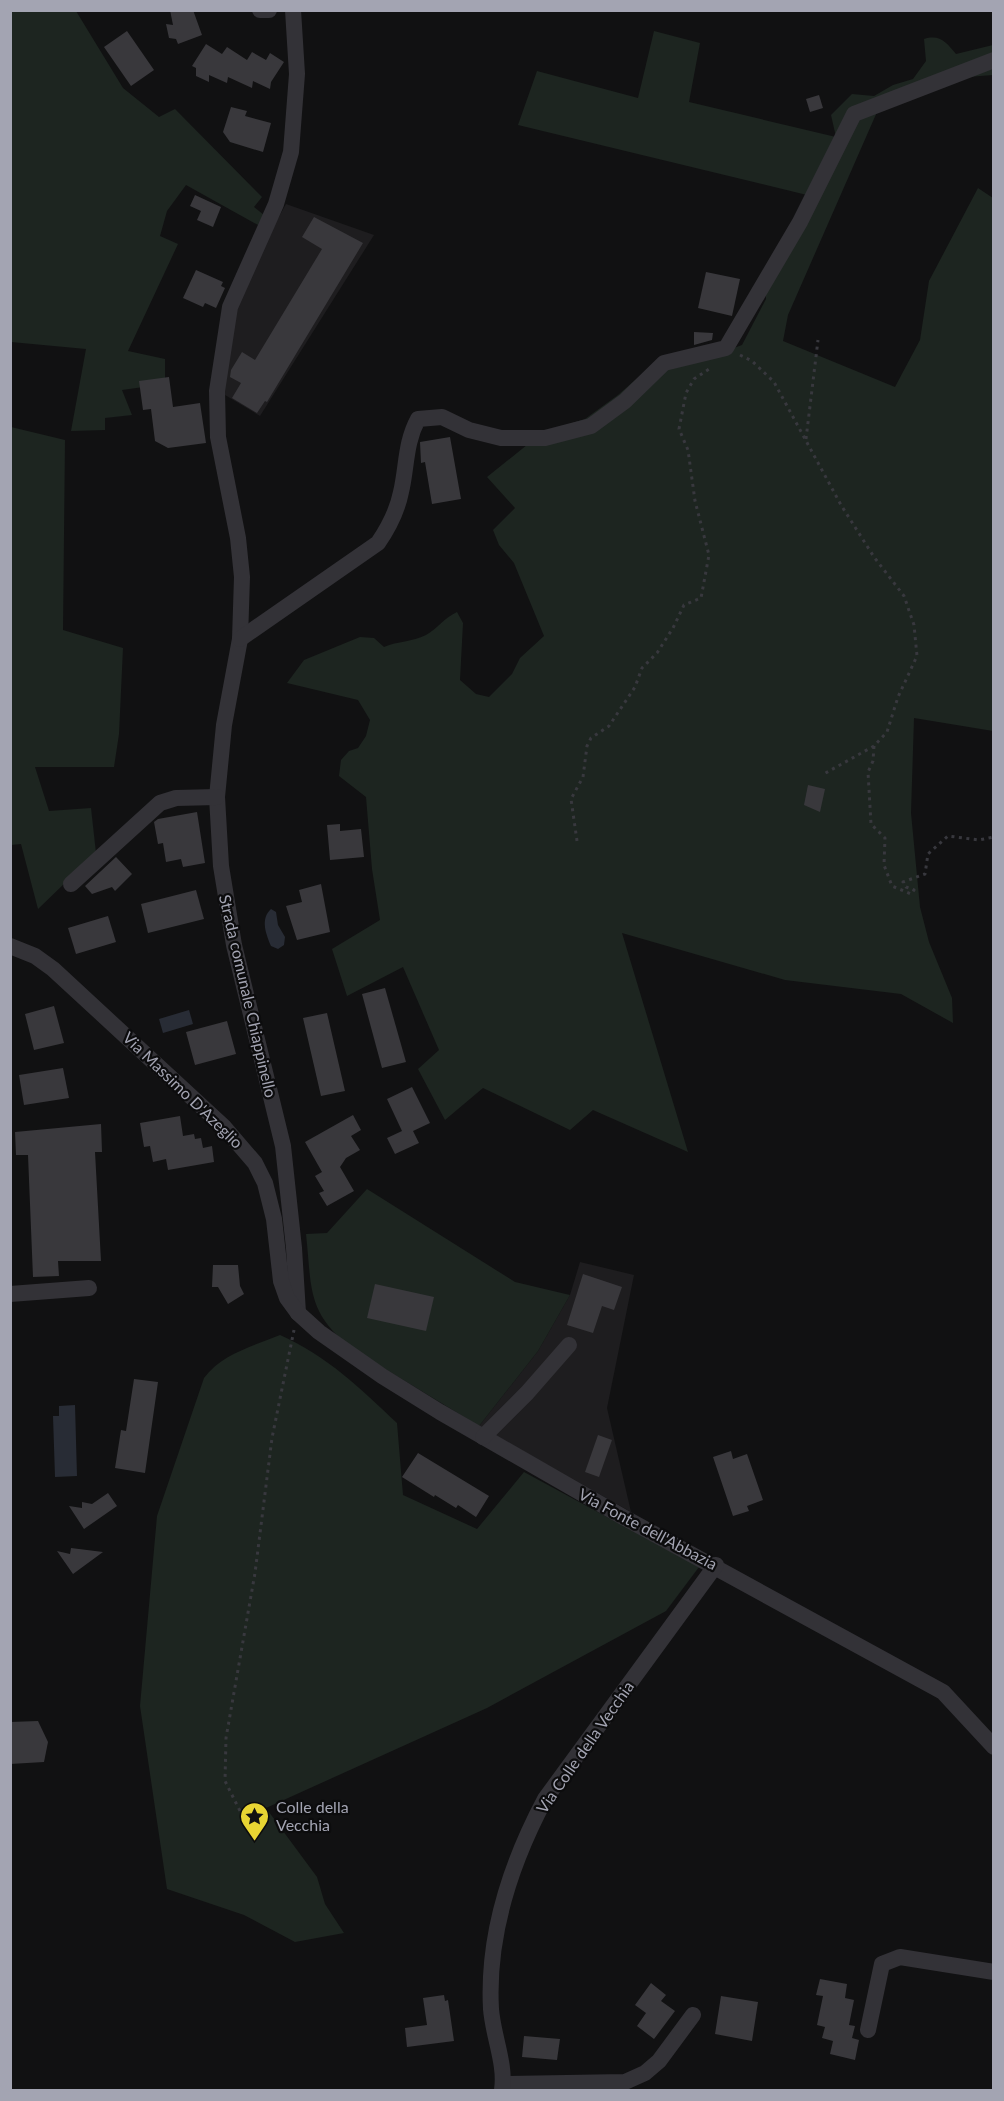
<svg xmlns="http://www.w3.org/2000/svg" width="1004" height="2101" font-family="Lato,sans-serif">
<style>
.built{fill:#1e1d1f}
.green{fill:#1d2520}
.water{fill:#282c35}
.building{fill:#39383c}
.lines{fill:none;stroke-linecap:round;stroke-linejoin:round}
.path{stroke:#38383e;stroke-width:3;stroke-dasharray:3 4.5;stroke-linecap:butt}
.minor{stroke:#333237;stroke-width:16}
.labels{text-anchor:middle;stroke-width:4.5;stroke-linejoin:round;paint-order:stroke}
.street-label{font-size:16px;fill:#a3a4b2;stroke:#0c0c0d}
.poi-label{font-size:16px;fill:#a3a4b2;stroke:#0c0c0d;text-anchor:start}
</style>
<rect width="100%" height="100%" fill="#111112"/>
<g class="built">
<path d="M286 204 374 235 260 416 220 392 239 288Z"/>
<path d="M580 1262 634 1275 607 1408 631 1512 479 1426 538 1351 570 1295Z"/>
</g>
<g class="green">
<path d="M11 11H76L123 88 159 117 175 109 262 197 254 207 264 215 258 225 186 185 167 211 160 236 178 244 128 351 165 359V384L122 390 132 415 105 418V430L71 431 86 349 11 342Z"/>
<path d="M654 31 700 43 689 102 836 137 831 115 852 94 874 96 893 85 913 79 926 61 924 39C940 34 946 42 956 54L993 45V75L955 78 877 112 788 315 783 341 895 387 920 340 929 281 978 188 993 198V731L914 718 911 813 920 907 929 942 952 998 953 1023 901 994 785 980 622 933 688 1152 593 1110 570 1130 483 1088 445 1120 418 1069 439 1050 403 967 347 996 332 949 380 920 372 869 366 797 339 776 341 760 349 751 358 748 366 736 370 720 358 700 287 683 304 660 360 637 374 638 384 647C398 641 412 642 426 635 437 629 444 618 457 612L463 623 460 680 476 694 489 697 512 674 520 658 544 636 514 563 499 545 493 530 515 508 487 477 543 432 585 419 618 395 659 359 709 357 742 345 766 299 765 272 807 195 518 125 537 71 638 98Z"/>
<path d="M11 427 65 440 63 630 123 648 119 734 114 767H35L49 811 91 808 96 853 38 909 21 844 11 845Z"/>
<path d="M367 1189 515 1282 570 1295 538 1351 479 1426 354 1350C306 1313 312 1289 306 1234L327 1233Z"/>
<path d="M280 1335C326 1355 361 1389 397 1423L403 1495 477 1529 524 1472 699 1567 666 1611 487 1708 266 1808 317 1877 325 1904 344 1933 295 1942 244 1915 167 1889 140 1706 157 1516 204 1378C222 1354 253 1346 280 1335Z"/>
</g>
<g class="water">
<path d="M271 909 276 912 278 925 285 937 284 945 278 949 271 946C266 934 260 919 271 909Z"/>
<path d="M189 1010 193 1024 163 1033 159 1019Z"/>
<path d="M75 1405 77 1476 55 1477 53 1416H59V1406Z"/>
</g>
<g class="building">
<path d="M170 10H193L202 35 178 44 176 39 169 38 166 24 173 25Z"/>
<path d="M127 31 154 70 131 86 104 47Z"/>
<path d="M206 44 222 54 227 47 247 60 252 52 266 60 270 53 284 62 271 82 270 89 253 81 252 88 228 77 227 83 209 75V82L196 76V68L192 66Z"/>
<path d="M819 95 823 108 810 112 806 99Z"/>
<path d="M231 107 247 111 245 116 271 123 263 152 230 142 223 132Z"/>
<path d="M195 195 221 207 213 227 197 220 201 211 190 206Z"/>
<path d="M314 217 363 243 267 402 265 401 257 413 232 398 241 383 230 377 231 370 242 352 255 360 322 249 302 237Z"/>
<path d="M196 270 223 282 221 286 225 288 216 308 205 303 203 307 183 298Z"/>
<path d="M706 272 740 279 732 316 698 308Z"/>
<path d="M694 332 713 333 712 340 694 345Z"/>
<path d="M169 377 173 407 200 403 206 443 168 448 155 441 151 409 143 410 139 381Z"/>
<path d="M450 437 461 499 432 504 425 462 421 463 420 442Z"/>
<path d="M808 785 825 789 820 812 804 805Z"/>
<path d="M197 812 205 863 183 867 181 859 166 862 163 843 158 844 154 822 158 819Z"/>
<path d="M340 824V831L361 829 364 857 330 860 327 825Z"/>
<path d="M116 857 132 874 115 891 112 887 92 894 85 886Z"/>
<path d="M321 884 330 932 297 940 286 906 302 902 299 890Z"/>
<path d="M196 890 204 919 148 933 141 904Z"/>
<path d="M108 916 116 942 76 954 68 928Z"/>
<path d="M385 988 406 1062 382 1068 362 994Z"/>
<path d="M54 1006 64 1043 34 1050 25 1014Z"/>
<path d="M327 1013 345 1091 321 1096 303 1018Z"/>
<path d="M227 1021 236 1054 195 1065 186 1032Z"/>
<path d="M63 1068 69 1098 24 1105 19 1075Z"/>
<path d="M412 1087 430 1123 413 1131 419 1143 395 1154 387 1138 402 1131 387 1099Z"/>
<path d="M353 1115 361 1130 351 1136 360 1150 346 1158 340 1167 354 1191 327 1206 319 1193 324 1191 315 1176 322 1172 305 1142Z"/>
<path d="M180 1116 183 1136 194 1134 195 1139 201 1138 203 1148 212 1146 214 1162 168 1170 166 1159 153 1162 150 1146 144 1147 140 1123Z"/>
<path d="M101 1124 102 1152H95L101 1261H58L59 1276 33 1277 28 1155H16L15 1132Z"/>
<path d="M213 1265H238L240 1286 244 1294 228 1304 218 1287H212Z"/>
<path d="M583 1274 622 1287 614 1310 602 1306 593 1333 567 1325Z"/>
<path d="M375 1284 434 1297 426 1331 367 1318Z"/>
<path d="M134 1379 158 1382 145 1473 115 1468 121 1430 126 1431Z"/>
<path d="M598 1435 612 1440 599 1477 585 1472Z"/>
<path d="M731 1451 733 1459 747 1454 763 1500 747 1506 749 1511 733 1516 713 1457Z"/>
<path d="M418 1453 489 1496 476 1517 458 1505 456 1508 435 1495 434 1497 402 1477Z"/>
<path d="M108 1493 117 1506 84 1529 69 1506 82 1508V1502L92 1504Z"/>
<path d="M71 1548 103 1552 73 1574 57 1551 70 1554Z"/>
<path d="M38 1721 48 1742 44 1762 10 1764V1722Z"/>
<path d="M820 1979 847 1984 845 1998 854 2000 849 2025 855 2026 852 2038 859 2040 855 2060 830 2054 833 2041 822 2038 825 2027 817 2025 823 1996 816 1995Z"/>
<path d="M651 1983 666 1995 661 2001 675 2011 654 2039 637 2026 646 2013 635 2005Z"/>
<path d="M444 1995 445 2001 448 2000 454 2041 407 2047 405 2028 427 2025 423 1998Z"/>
<path d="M721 1996 758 2002 752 2041 715 2034Z"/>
<path d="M524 2036 560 2039 557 2060 522 2057Z"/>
</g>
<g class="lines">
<g class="path">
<path d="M740 355 752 361 774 382 841 505 874 557 904 596 914 625 917 656 898 697 887 732 874 746 822 775"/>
<path d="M806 439 818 340"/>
<path d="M874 746 873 761 868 772 871 824 885 838 884 865 892 886 911 894 914 890 906 887 903 882 925 874 928 854 948 836 979 840 994 837"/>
<path d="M577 841 571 799 583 777 587 746 591 738 609 726 635 687 642 668 657 653 673 628 684 605 701 598 709 555 695 501 688 450 679 429 686 393 694 379 709 369"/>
<path d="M250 1831 225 1781 226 1738 255 1573 272 1438 294 1330"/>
</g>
<g class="minor">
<path d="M260 10H269"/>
<path d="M293 10 297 74 291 152 276 204 230 307 217 391 218 437 238 538 242 577 240 639 224 725 217 797 221 866 234 945 283 1146 294 1248 298 1313"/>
<path d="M240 639 378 543C389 527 397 512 401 492 407 467 405 443 418 419L442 417 469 430 501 438H545L591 426 625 401 664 363 726 348 800 222 854 114 994 60"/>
<path d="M71 884 160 803 176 798 217 797"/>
<path d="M10 946 35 956 53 969 224 1127 255 1163 265 1183 274 1219 281 1281 287 1298 298 1313 319 1332 382 1376 440 1412 623 1517 943 1692 994 1747"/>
<path d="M10 1294 89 1288"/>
<path d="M483 1437 527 1393 569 1345"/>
<path d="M868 2030 882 1964 900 1957 994 1972"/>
<path d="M503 2084 625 2082 645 2073 659 2061 693 2015"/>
<path d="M502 2090C506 2064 493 2036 491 2009 487 1936 511 1863 545 1799L716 1565"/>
</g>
</g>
<defs>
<symbol id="sight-pin" viewBox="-11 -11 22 30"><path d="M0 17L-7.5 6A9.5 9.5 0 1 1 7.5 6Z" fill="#e8d533" stroke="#0c0c0d"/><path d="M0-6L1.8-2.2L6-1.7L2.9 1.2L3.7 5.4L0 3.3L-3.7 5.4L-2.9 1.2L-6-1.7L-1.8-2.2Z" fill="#111"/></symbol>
</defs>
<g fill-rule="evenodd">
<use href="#sight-pin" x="238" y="1800" width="33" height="45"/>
</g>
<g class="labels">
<g class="street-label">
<text transform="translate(248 996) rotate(77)" y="6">Strada comunale Chiappinello</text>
<text transform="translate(183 1090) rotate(44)" y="6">Via Massimo D'Azeglio</text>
<text transform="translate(648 1529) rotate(28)" y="6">Via Fonte dell'Abbazia</text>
<text transform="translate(585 1747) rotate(-55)" y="6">Via Colle della Vecchia</text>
</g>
<g class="poi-label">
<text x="276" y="1813">Colle della<tspan x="276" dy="18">Vecchia</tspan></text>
</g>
</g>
<rect width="1004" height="2101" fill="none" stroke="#a3a4b2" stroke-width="24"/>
</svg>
